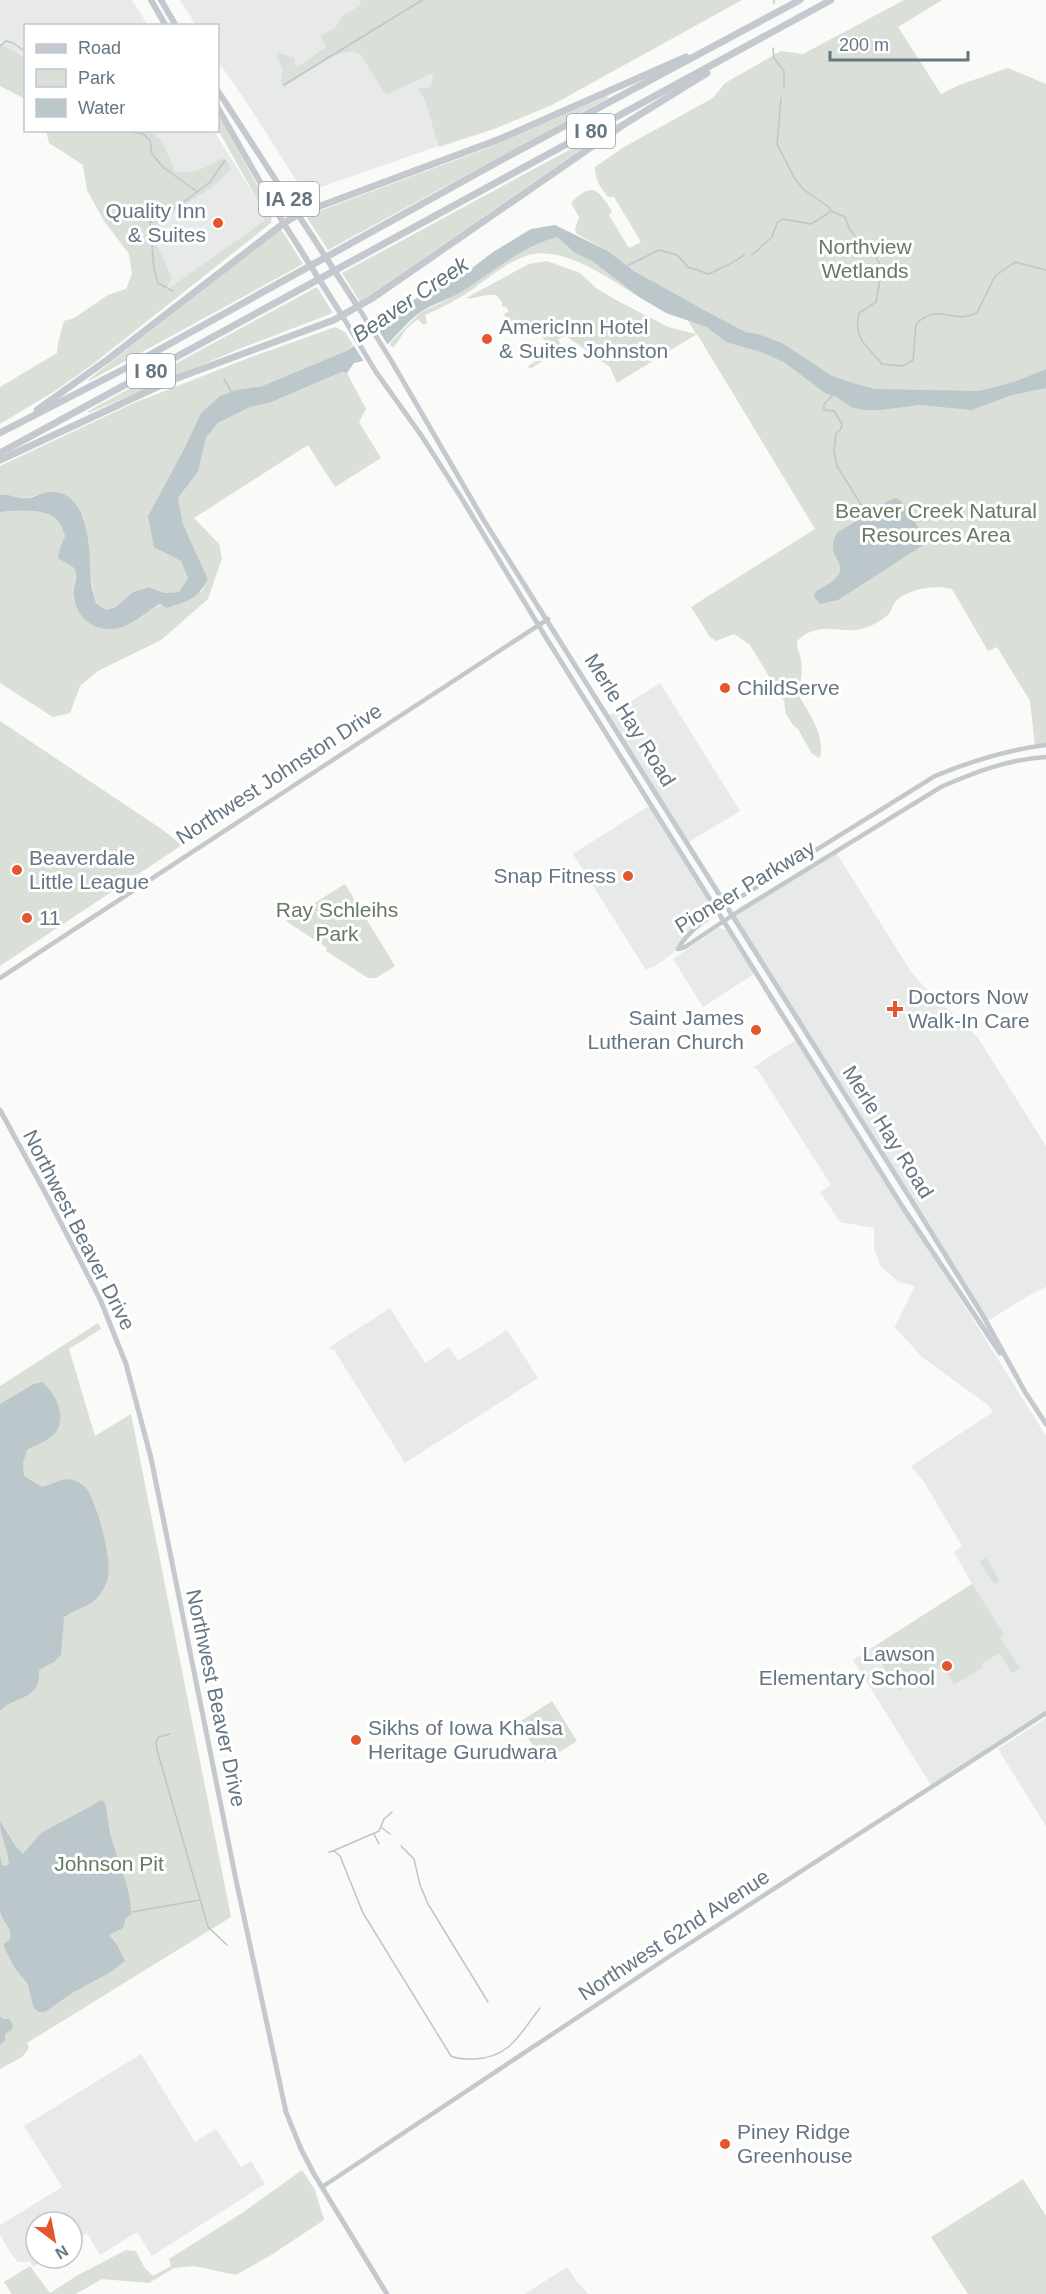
<svg xmlns="http://www.w3.org/2000/svg" width="1046" height="2294" font-family="Arial,sans-serif">
<style>
.built{fill:#e8e9e9}
.green{fill:#dadfd7}
.water{fill:#bbc7cb}
.pier{fill:#fafaf8}
.lines{fill:none;stroke-linecap:round;stroke-linejoin:round}
.stream{stroke:#bbc7cb;stroke-width:1.5}
.tertiary{stroke:#c3c8cc;stroke-width:4.5}
.secondary{stroke:#c3c9ce;stroke-width:5}
.primary{stroke:#c3c9ce;stroke-width:6}
.motorway{stroke:#c3c9ce;stroke-width:7}
.poi-dot{fill:#e4572e;stroke:#fff;stroke-width:2}
.labels{text-anchor:middle;stroke-width:6;stroke-linejoin:round;paint-order:stroke}
.shield{fill:#fff;stroke:#939fa8;stroke-width:1.5}
.shield-label{font-size:20px;font-weight:bold;fill:#657683}
.poi-label{font-size:21px;fill:#657683;stroke:#fff;text-anchor:start}
.park-label{font-size:21px;fill:#687a64;stroke:#fff}
.street-label{font-size:21px;fill:#657683;stroke:#fff}
.water-label{font-size:22px;font-style:italic;fill:#60757c;stroke:#fff}
</style>
<rect width="100%" height="100%" fill="#fafaf8"/>
<g class="built">
<path d="M0 0H132L148 25 26 26 25 81 0 40Z"/>
<path d="M180 0H363L385 95 448 66 487 129 304 193 251 109 218 61V26L196 25Z"/>
<path d="M91 131H214L261 206 264 221 164 292 155 230Z"/>
<path d="M660 683 740 811 687 843 606 717Z"/>
<path d="M652 804 718 911 694 928 672 954 655 966 646 970 573 854Z"/>
<path d="M835 851 912 973 935 999 958 1017 978 1038 1046 1146V1287L1031 1294 986 1322 733 915Z"/>
<path d="M718 928 726 930 754 974 703 1007 673 959Z"/>
<path d="M797 1039 1046 1436V1711L932 1787 853 1660 972 1584 954 1552 962 1546 924 1482 911 1466 993 1412 988 1405 922 1357 890 1322 895 1326 915 1286 899 1282 881 1267 874 1249V1228L840 1222 820 1192 831 1185 757 1069 752 1068Z"/>
<path d="M390 1308 425 1363 449 1347 458 1361 507 1330 538 1378 405 1463 334 1350 328 1348Z"/>
<path d="M1046 1718V1826L998 1749Z"/>
<path d="M141 2054 195 2142 216 2129 241 2167 251 2161 265 2184 152 2256 137 2232 100 2255 87 2233 72 2242V2222H36V2258H47L33 2267 30 2262H18L12 2255 0 2235V2225L62 2187 24 2126Z"/>
<path d="M567 2267 578 2283 589 2294H525Z"/>
</g>
<g class="green">
<path d="M360 0H742L552 105 494 129 439 147 425 100 418 89 431 87 433 73 386 95 360 54C339 44 301 76 284 87L281 81 283 70 277 56 279 53 294 58 296 68 326 47 321 36 336 27 341 17 361 5Z"/>
<path d="M904 0H942L898 27 941 94 959 85 1008 68 1046 84V745L1035 747 1030 701 997 647 988 651 952 589C935 585 913 588 898 599 893 603 892 610 888 615 883 619 874 625 868 627 841 637 821 618 797 641 797 649 799 652 801 659 803 667 801 686 797 693 808 711 826 736 820 758L812 754 798 729 793 725 786 714 784 701 750 645 734 634 716 641 710 637 691 607 815 529 697 334 617 383 610 367 566 336 558 339 563 348 530 369 528 366 550 352 541 334 527 332 518 319 514 322 506 320 504 314 508 312 507 308 502 306V302L496 295C483 293 474 300 466 298L529 264 547 261 580 273 596 288 616 300 668 327 696 334 671 292 634 271 608 251 577 234 575 229 579 217 571 203C592 182 597 188 612 211L609 215 629 248 641 242 614 197H608C600 187 595 180 595 167L624 147 713 98 725 83 781 51 803 54Z"/>
<path d="M0 43 25 58V99L0 86Z"/>
<path d="M607 96 608 98 328 250 306 216 488 148Z"/>
<path d="M218 112 272 213 271 223 93 364 55 391 0 424V387L57 353 58 343 64 321 74 318 108 295 126 289 132 274 129 254 104 221 87 190 83 165 49 143 46 131H149L162 141 175 172C193 173 207 169 221 158L227 161 231 170 212 187 167 216 154 239 172 278 165 291 264 221 261 206 218 130Z"/>
<path d="M619 123 360 302 342 273Z"/>
<path d="M281 229 303 264 89 381 88 380Z"/>
<path d="M557 237 575 253 592 261 639 297C611 280 568 248 533 254 511 258 485 281 466 294 453 302 439 309 425 315L427 324H422L418 319 407 328 394 347 391 346 390 343 421 312 445 301 476 282 513 255 540 241Z"/>
<path d="M317 287 333 313 239 349 89 413 88 411Z"/>
<path d="M335 327 345 332 353 345 346 351 262 386 236 390 201 413 181 455 169 553 181 560 188 578 179 592 164 593 149 587 133 592 116 607 106 610 96 603C88 574 90 545 83 516L50 492 26 498 0 495V466L134 403 251 357Z"/>
<path d="M342 372 347 373 366 409 359 422 381 458 335 487 308 445 194 518 219 544 222 558 208 599 161 640 98 671 80 686 70 713 53 717 0 683V512C17 511 43 508 56 519 61 523 63 531 65 536L60 548 76 573 74 599 129 624C151 606 175 599 202 591L208 579 183 524 178 498 198 472 206 438 218 423 250 407 269 403Z"/>
<path d="M0 721 160 828 182 845 0 966Z"/>
<path d="M345 884 395 966 376 978H368L326 951 327 948 286 921Z"/>
<path d="M98 1323 101 1329 69 1349 95 1436 131 1414 231 1917 27 2043 29 2048 22 2057 0 2069V1386Z"/>
<path d="M986 1558 1000 1581 994 1584 980 1562Z"/>
<path d="M972 1584 1004 1634 1000 1638 1020 1668 1012 1673 999 1653 982 1664 983 1667 954 1685 945 1670 934 1668 899 1691 872 1648Z"/>
<path d="M552 1701 577 1741 544 1762 518 1723Z"/>
<path d="M302 2170 315 2190 324 2220 271 2255 236 2275 194 2266 174 2268 149 2283 102 2279 76 2294H12L4 2282 30 2266 50 2293 78 2275 126 2250 136 2251 144 2267 153 2276 171 2266 169 2259 242 2213Z"/>
<path d="M1023 2179 1046 2216V2294H968L931 2237Z"/>
</g>
<g class="water">
<path d="M555 225 608 251 634 271 704 310 745 332 758 334 782 343 832 376 853 383 875 389 979 391 1014 382 1046 369V388L1012 395 971 410 920 405 880 410H863L851 407 837 397 825 393 784 362 761 352 726 342 707 327 666 313 639 297 592 261 575 253 557 237C520 247 493 272 461 292 448 300 432 304 419 313 398 329 382 359 354 363L347 373 342 372 269 403 250 407 218 423 206 438 198 472 178 498 183 524 208 579C198 599 186 602 166 608L160 604C149 610 140 618 129 624 105 637 77 624 74 596 73 589 77 579 76 573 74 565 64 562 58 558L60 548 65 536C63 531 61 523 56 519 43 508 17 511 0 512V495C9 494 18 499 28 498 35 497 43 492 50 492 91 490 89 553 91 580 91 587 94 595 96 603L106 610 116 607 133 592 149 587 164 593 179 592 188 578 181 561 154 547 148 516 181 455 201 413 220 396 236 390 262 386 346 351 387 324 409 303 428 291 447 284 467 272 493 252 531 229Z"/>
<path d="M896 498 901 501 924 536 923 545 838 600 820 604 814 597 815 592C822 587 835 582 839 574 846 560 824 556 837 533L890 500Z"/>
<path d="M42 1382C55 1393 68 1416 55 1433 49 1441 35 1445 27 1450L23 1463 24 1476 42 1487C52 1485 63 1477 73 1480 79 1482 85 1486 88 1491 98 1508 115 1566 106 1584 95 1608 82 1605 64 1617L61 1655 54 1662 39 1670C41 1702 13 1695 0 1711V1404L34 1384Z"/>
<path d="M102 1800 105 1803C108 1815 108 1828 112 1840 119 1865 131 1888 131 1914L126 1918 123 1928 109 1935 117 1945 125 1961 109 1973 72 1993 45 2012H38L33 2006 28 1984 14 1967 4 1947V1944L10 1940C13 1927 1 1921 0 1910 0 1892 0 1873 0 1856L2 1865 6 1866 9 1864C8 1848 0 1837 0 1821L16 1847 23 1854 41 1833Z"/>
<path d="M0 2016 3 2019H9L13 2025 12 2029 5 2034V2040L0 2045Z"/>
</g>
<path class="pier" d="M376 326 389 347 365 363 352 343Z"/>
<g class="lines">
<g class="stream">
<path d="M774 3V0"/>
<path d="M0 46 6 41 13 43 26 52"/>
<path d="M773 48 774 58 784 71V88"/>
<path d="M284 85 422 0"/>
<path d="M781 98 777 144 795 179 804 190 829 207 831 211 845 217 849 228 860 243 872 250 882 268 876 302 859 313C853 339 866 345 882 364L903 366 913 360 916 324C939 302 952 325 977 313L995 276 1015 262 1046 270"/>
<path d="M118 130 143 134 150 140 152 154 163 167 196 191"/>
<path d="M752 255 772 237 777 223 783 219 811 224 830 212"/>
<path d="M627 266 659 250 677 255 688 267 709 274C722 267 733 264 744 255"/>
<path d="M173 291 158 283 154 269 150 222 180 205 210 182 225 160"/>
<path d="M224 379 231 391"/>
<path d="M832 396 824 404V410L834 411 842 424 841 429 836 433 834 451 837 466 867 514"/>
<path d="M170 1734 159 1737 156 1741 157 1750 208 1927 227 1945"/>
<path d="M382 1828 390 1834"/>
<path d="M374 1834 379 1844"/>
<path d="M401 1846 414 1859 420 1885 428 1904 488 2002"/>
<path d="M333 1851 379 1831 384 1819 392 1812"/>
<path d="M329 1852 334 1851 340 1856 363 1913 451 2056C459 2060 466 2059 475 2059 511 2057 520 2033 540 2008"/>
<path d="M132 1912 199 1900"/>
</g>
<g class="tertiary">
<path d="M678 949C687 932 703 922 718 911L935 776C971 761 1007 750 1046 745"/>
<path d="M678 949 685 947 739 911 941 787C975 772 1009 759 1046 757"/>
<path d="M0 978 548 619"/>
<path d="M322 2187 670 1956 1046 1713"/>
</g>
<g class="secondary">
<path d="M358 307 392 362 483 519 900 1182 982 1314 1025 1392 1046 1424"/>
<path d="M343 317 376 372 421 435 462 499 545 636 902 1206 1000 1353"/>
<path d="M0 1110 47 1196 100 1299 126 1364 151 1458 236 1880 286 2112 301 2149 314 2174 387 2294"/>
</g>
<g class="primary">
<path d="M151 0 166 26"/>
<path d="M161 0 176 26"/>
<path d="M218 91 358 307"/>
<path d="M218 108 281 219 343 317"/>
</g>
<g class="motorway">
<path d="M37 410 107 360 284 223 299 214 500 139 686 57"/>
<path d="M0 433 126 368 503 159 800 0"/>
<path d="M0 453 831 0"/>
<path d="M0 460 172 380 334 320 371 299 623 125 707 73"/>
</g>
</g>
<g class="poi-dot">
<circle cx="218" cy="223" r="6"/>
<circle cx="487" cy="339" r="6"/>
<circle cx="725" cy="688" r="6"/>
<circle cx="17" cy="870" r="6"/>
<circle cx="628" cy="876" r="6"/>
<circle cx="27" cy="918" r="6"/>
<path d="M892 1000h6v6h6v6h-6v6h-6v-6h-6v-6h6z"/>
<circle cx="756" cy="1030" r="6"/>
<circle cx="947" cy="1666" r="6"/>
<circle cx="356" cy="1740" r="6"/>
<circle cx="725" cy="2144" r="6"/>
</g>
<g class="labels">
<g class="shield">
<rect x="567" y="114" width="48" height="34" rx="4.5"/>
<rect x="259" y="182" width="60" height="34" rx="4.5"/>
<rect x="127" y="354" width="48" height="34" rx="4.5"/>
</g>
<g class="shield-label">
<text x="591" y="138">I 80</text>
<text x="289" y="206">IA 28</text>
<text x="151" y="378">I 80</text>
</g>
<g class="poi-label">
<text x="206" y="218" text-anchor="end">Quality Inn<tspan x="206" dy="24">&amp; Suites</tspan></text>
<text x="499" y="334">AmericInn Hotel<tspan x="499" dy="24">&amp; Suites Johnston</tspan></text>
<text x="737" y="695">ChildServe</text>
<text x="29" y="865">Beaverdale<tspan x="29" dy="24">Little League</tspan></text>
<text x="616" y="883" text-anchor="end">Snap Fitness</text>
<text x="39" y="925">11</text>
<text x="908" y="1004">Doctors Now<tspan x="908" dy="24">Walk-In Care</tspan></text>
<text x="744" y="1025" text-anchor="end">Saint James<tspan x="744" dy="24">Lutheran Church</tspan></text>
<text x="935" y="1661" text-anchor="end">Lawson<tspan x="935" dy="24">Elementary School</tspan></text>
<text x="368" y="1735">Sikhs of Iowa Khalsa<tspan x="368" dy="24">Heritage Gurudwara</tspan></text>
<text x="737" y="2139">Piney Ridge<tspan x="737" dy="24">Greenhouse</tspan></text>
</g>
<g class="park-label">
<text x="865" y="254">Northview<tspan x="865" dy="24">Wetlands</tspan></text>
<text x="936" y="518">Beaver Creek Natural<tspan x="936" dy="24">Resources Area</tspan></text>
<text x="337" y="917">Ray Schleihs<tspan x="337" dy="24">Park</tspan></text>
<text x="109" y="1871">Johnson Pit</text>
</g>
<g class="street-label">
<text transform="translate(630 720) rotate(58)" y="7">Merle Hay Road</text>
<text transform="translate(279 774) rotate(-33)" y="7">Northwest Johnston Drive</text>
<text transform="translate(745 887) rotate(-31)" y="7">Pioneer Parkway</text>
<text transform="translate(888 1132) rotate(58)" y="7">Merle Hay Road</text>
<text transform="translate(79 1230) rotate(63)" y="7">Northwest Beaver Drive</text>
<text transform="translate(216 1698) rotate(78)" y="7">Northwest Beaver Drive</text>
<text transform="translate(674 1935) rotate(-33)" y="7">Northwest 62nd Avenue</text>
</g>
<g class="water-label">
<text transform="translate(410 299) rotate(-34)" y="8">Beaver Creek</text>
</g>
</g>
<rect x="24" y="24" width="195" height="108" fill="#ffffff" stroke="#c1c8cd" stroke-width="1.5"/>
<rect x="36" y="44" width="30" height="9" fill="#c3c9ce" stroke="#c1c8cd" stroke-width="1.5"/>
<text x="78" y="54" font-size="18" fill="#657683">Road</text>
<rect x="36" y="69" width="30" height="18" fill="#dadfd7" stroke="#c1c8cd" stroke-width="1.5"/>
<text x="78" y="84" font-size="18" fill="#657683">Park</text>
<rect x="36" y="99" width="30" height="18" fill="#bbc7cb" stroke="#c1c8cd" stroke-width="1.5"/>
<text x="78" y="114" font-size="18" fill="#657683">Water</text>
<g transform="translate(54 2240) rotate(148)"><circle r="28" fill="#ffffff" stroke="#c1c8cd" stroke-width="1.5"/>
<path d="M0-4.5L10 22L0 15L-10 22Z" fill="#e4572e"/>
<text y="-9" font-size="16" font-weight="bold" text-anchor="middle" fill="#657683">N</text>
</g>
<path d="M830 51v9h138v-9" fill="none" stroke="#657683" stroke-width="3"/>
<text x="839" y="51" font-size="18" fill="#657683" stroke="#ffffff" stroke-width="4.5" paint-order="stroke">200 m</text>
</svg>
